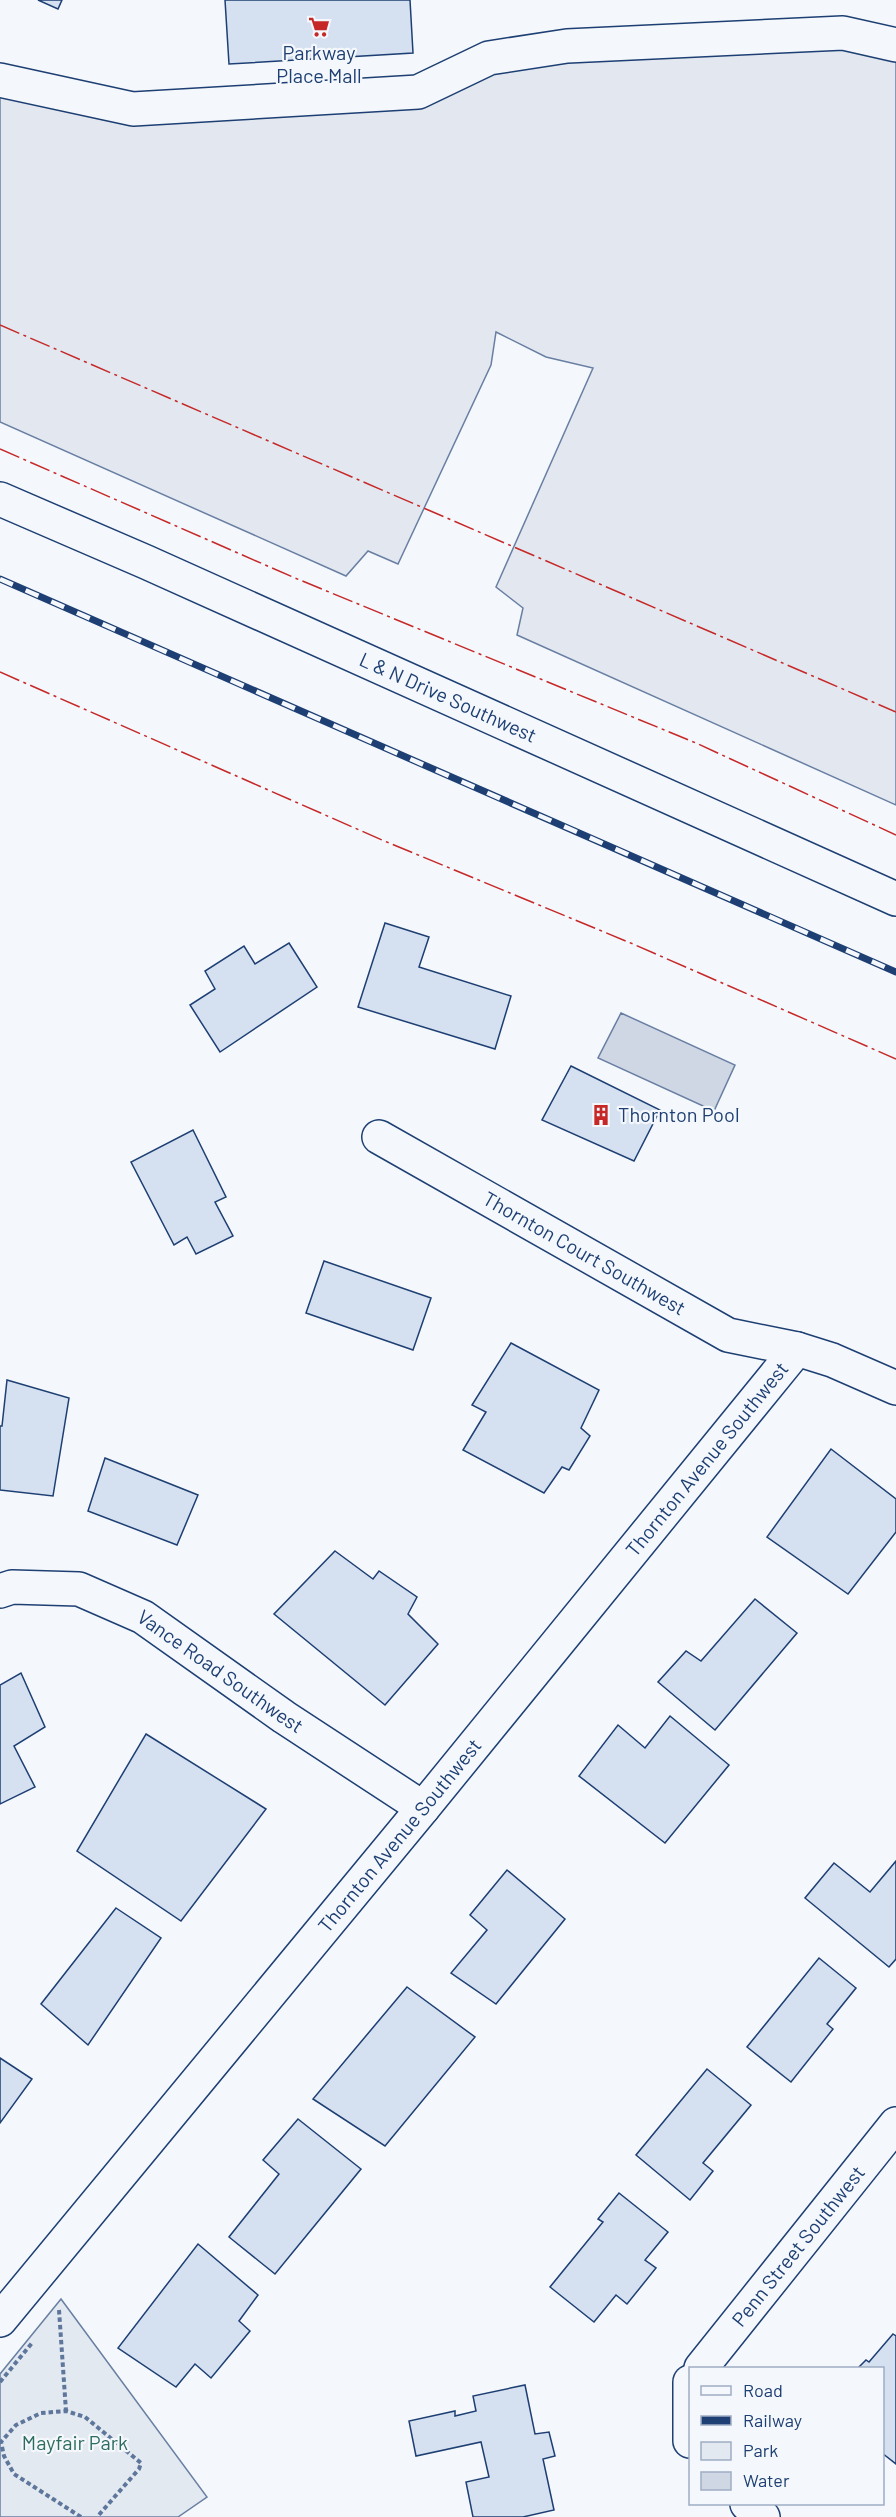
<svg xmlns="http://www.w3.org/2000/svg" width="896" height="2517" font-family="Barlow,sans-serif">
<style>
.green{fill:#e3e9f0;stroke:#687fa3;stroke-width:1.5}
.parking{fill:#e3e8f0;stroke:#687fa3;stroke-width:1.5}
.water{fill:#cfd7e4;stroke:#687fa3;stroke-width:1.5}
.building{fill:#d5e0f0;stroke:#1d3f73;stroke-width:1.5}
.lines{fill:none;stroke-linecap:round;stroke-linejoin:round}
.minor-casing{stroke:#1d3f73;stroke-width:36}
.path{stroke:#5e769c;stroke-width:4;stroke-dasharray:4.5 3;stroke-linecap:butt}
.minor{stroke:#f4f7fb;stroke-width:33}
.rail-casing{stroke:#1d3f73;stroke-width:7}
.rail{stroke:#f4f7fb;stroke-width:4.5;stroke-dasharray:14;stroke-linecap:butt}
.power{stroke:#c62828;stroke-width:1.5;stroke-dasharray:21 4.5 3 4.5;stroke-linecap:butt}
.labels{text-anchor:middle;stroke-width:4.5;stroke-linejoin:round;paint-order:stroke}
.poi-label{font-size:20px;fill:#1d3f73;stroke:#f4f7fb}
.street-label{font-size:20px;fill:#1d3f73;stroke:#f4f7fb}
.park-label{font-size:20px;fill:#2c6c60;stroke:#f4f7fb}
</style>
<rect width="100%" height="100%" fill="#f4f7fb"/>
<path class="green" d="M61 2299 207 2497 178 2517H0V2374Z"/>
<path class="parking" d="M896 45V805L517 635 523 608 496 587 593 368 546 357 496 332 491 365 398 564 368 551 346 576 0 422V80L133 109 418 92 489 58Z"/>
<path class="water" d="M621 1013 735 1065 714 1111 598 1058Z"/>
<g class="building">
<path d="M38 0H62L58 9Z"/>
<path d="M225 0H410L413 53 229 64Z"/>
<path d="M385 923 429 937 419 967 511 996 495 1049 358 1007Z"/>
<path d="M289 943 317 987 220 1052 190 1005 215 989 205 971 244 946 255 964Z"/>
<path d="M571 1066 660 1110 634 1161 542 1120Z"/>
<path d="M193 1130 226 1197 215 1202 233 1236 196 1254 187 1237 174 1245 131 1162Z"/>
<path d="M324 1261 431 1298 413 1350 306 1313Z"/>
<path d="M511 1343 599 1390 581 1428 590 1436 569 1470 562 1467 544 1493 463 1450 486 1412 472 1405Z"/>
<path d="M7 1380 69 1398 53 1496 0 1490V1426H2Z"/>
<path d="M831 1449 896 1499V1532L848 1594 767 1537Z"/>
<path d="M105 1458 198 1495 177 1545 88 1511Z"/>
<path d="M335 1551 373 1579 379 1571 417 1597 408 1614 438 1644 385 1705 274 1614Z"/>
<path d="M755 1599 797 1633 715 1730 658 1682 686 1651 701 1661Z"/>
<path d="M21 1673 45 1727 14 1746 35 1787 0 1804V1685Z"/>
<path d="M670 1716 729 1765 665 1843 579 1776 618 1725 645 1748Z"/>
<path d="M146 1734 266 1809 181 1921 77 1851Z"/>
<path d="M896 1861V1959L889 1967 805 1898 834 1863 870 1892Z"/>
<path d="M507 1870 565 1919 496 2004 451 1973 487 1930 470 1915Z"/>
<path d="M116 1908 161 1938 88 2045 41 2004Z"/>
<path d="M819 1958 856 1988 827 2024 833 2029 791 2082 747 2047Z"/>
<path d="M407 1987 475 2037 385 2146 313 2099Z"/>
<path d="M0 2058 32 2079 0 2123Z"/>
<path d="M707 2069 751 2105 703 2163 713 2171 690 2200 636 2155Z"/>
<path d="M298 2119 361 2169 275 2274 229 2237 279 2174 263 2160Z"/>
<path d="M619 2193 668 2232 645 2260 656 2268 627 2304 616 2295 594 2322 550 2287 603 2222 598 2219Z"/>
<path d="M198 2244 258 2295 239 2321 250 2331 211 2378 195 2364 176 2387 118 2348Z"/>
<path d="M893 2334 896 2336V2464L882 2453V2368H858L866 2360 869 2362Z"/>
<path d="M525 2385 535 2434 549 2432 555 2456 543 2459 554 2510 523 2517H473L466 2482 489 2477 481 2442 416 2456 409 2421 455 2411V2416L476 2411 473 2396Z"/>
</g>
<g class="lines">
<defs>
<g id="minor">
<path d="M0 80 133 109 418 92 489 58 567 46 843 33 896 45"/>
<path id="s1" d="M0 499 146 562 896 899"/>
<path id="s2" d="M379 1137 728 1335 797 1349 832 1360 896 1388"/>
<path id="s3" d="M0 1591 12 1587 79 1589 143 1617 284 1717 423 1808"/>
<path id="s4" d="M0 2320 423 1808 797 1349"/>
<path id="s5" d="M701 2368 896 2124"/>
<path d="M690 2382V2441"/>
<path d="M747 2504 763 2517"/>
</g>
</defs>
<use href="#minor" class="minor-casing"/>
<g class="path">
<path d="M59 2310 66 2411"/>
<path d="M0 2382 32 2343"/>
<path d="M81 2517 14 2474 4 2456 1 2442 16 2425 41 2413 66 2411 85 2417 141 2463 139 2469 97 2517"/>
</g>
<use href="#minor" class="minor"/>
<defs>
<path id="rail" d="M0 579 896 972"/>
</defs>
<use href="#rail" class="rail-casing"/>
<use href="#rail" class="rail"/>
<g class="power">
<path d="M0 325 896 712"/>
<path d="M0 449 295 578 696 743 896 835"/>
<path d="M0 672 382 840 633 944 896 1059"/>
</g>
</g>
<defs>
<symbol id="supermarket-bare" viewBox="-9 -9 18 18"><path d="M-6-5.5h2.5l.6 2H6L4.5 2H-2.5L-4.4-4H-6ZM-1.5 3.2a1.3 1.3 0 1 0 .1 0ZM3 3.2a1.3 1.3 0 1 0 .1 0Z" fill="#c62828" stroke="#f4f7fb" stroke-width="2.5" paint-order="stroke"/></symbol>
<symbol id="building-bare" viewBox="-9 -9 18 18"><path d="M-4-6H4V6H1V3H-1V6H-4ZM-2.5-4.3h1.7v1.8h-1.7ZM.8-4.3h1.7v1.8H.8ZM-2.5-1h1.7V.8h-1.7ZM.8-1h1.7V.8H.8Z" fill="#c62828" stroke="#f4f7fb" stroke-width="2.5" paint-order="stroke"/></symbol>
</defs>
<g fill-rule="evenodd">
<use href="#supermarket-bare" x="304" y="12" width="30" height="30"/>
<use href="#building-bare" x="586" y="1100" width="30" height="30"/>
</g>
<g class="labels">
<g class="poi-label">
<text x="319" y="60">Parkway<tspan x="319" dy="23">Place Mall</tspan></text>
<text x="618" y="1122" text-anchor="start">Thornton Pool</text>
</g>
<g class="street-label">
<text dy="7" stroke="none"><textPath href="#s1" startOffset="490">L &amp; N Drive Southwest</textPath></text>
<text dy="7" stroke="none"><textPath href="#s2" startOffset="236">Thornton Court Southwest</textPath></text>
<text dy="7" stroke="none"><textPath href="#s4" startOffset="1114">Thornton Avenue Southwest</textPath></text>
<text dy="7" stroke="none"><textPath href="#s3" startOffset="244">Vance Road Southwest</textPath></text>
<text dy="7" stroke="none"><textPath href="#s4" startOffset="628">Thornton Avenue Southwest</textPath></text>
<text dy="7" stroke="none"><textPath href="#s5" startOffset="156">Penn Street Southwest</textPath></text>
</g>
<g class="park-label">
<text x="75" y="2450">Mayfair Park</text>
</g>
</g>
<rect x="689" y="2367" width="195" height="138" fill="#f4f7fb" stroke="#9eadc5" stroke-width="1.5"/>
<rect x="701" y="2386" width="30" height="9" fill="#f4f7fb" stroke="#9eadc5" stroke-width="1.5"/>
<text x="743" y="2397" font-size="18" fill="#1d3f73">Road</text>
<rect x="701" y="2416" width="30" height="9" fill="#1d3f73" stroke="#9eadc5" stroke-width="1.5"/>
<text x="743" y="2427" font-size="18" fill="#1d3f73">Railway</text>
<rect x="701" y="2442" width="30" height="18" fill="#e3e9f0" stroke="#9eadc5" stroke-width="1.5"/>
<text x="743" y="2457" font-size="18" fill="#1d3f73">Park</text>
<rect x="701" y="2472" width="30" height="18" fill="#cfd7e4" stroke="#9eadc5" stroke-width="1.5"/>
<text x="743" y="2487" font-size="18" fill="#1d3f73">Water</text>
</svg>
